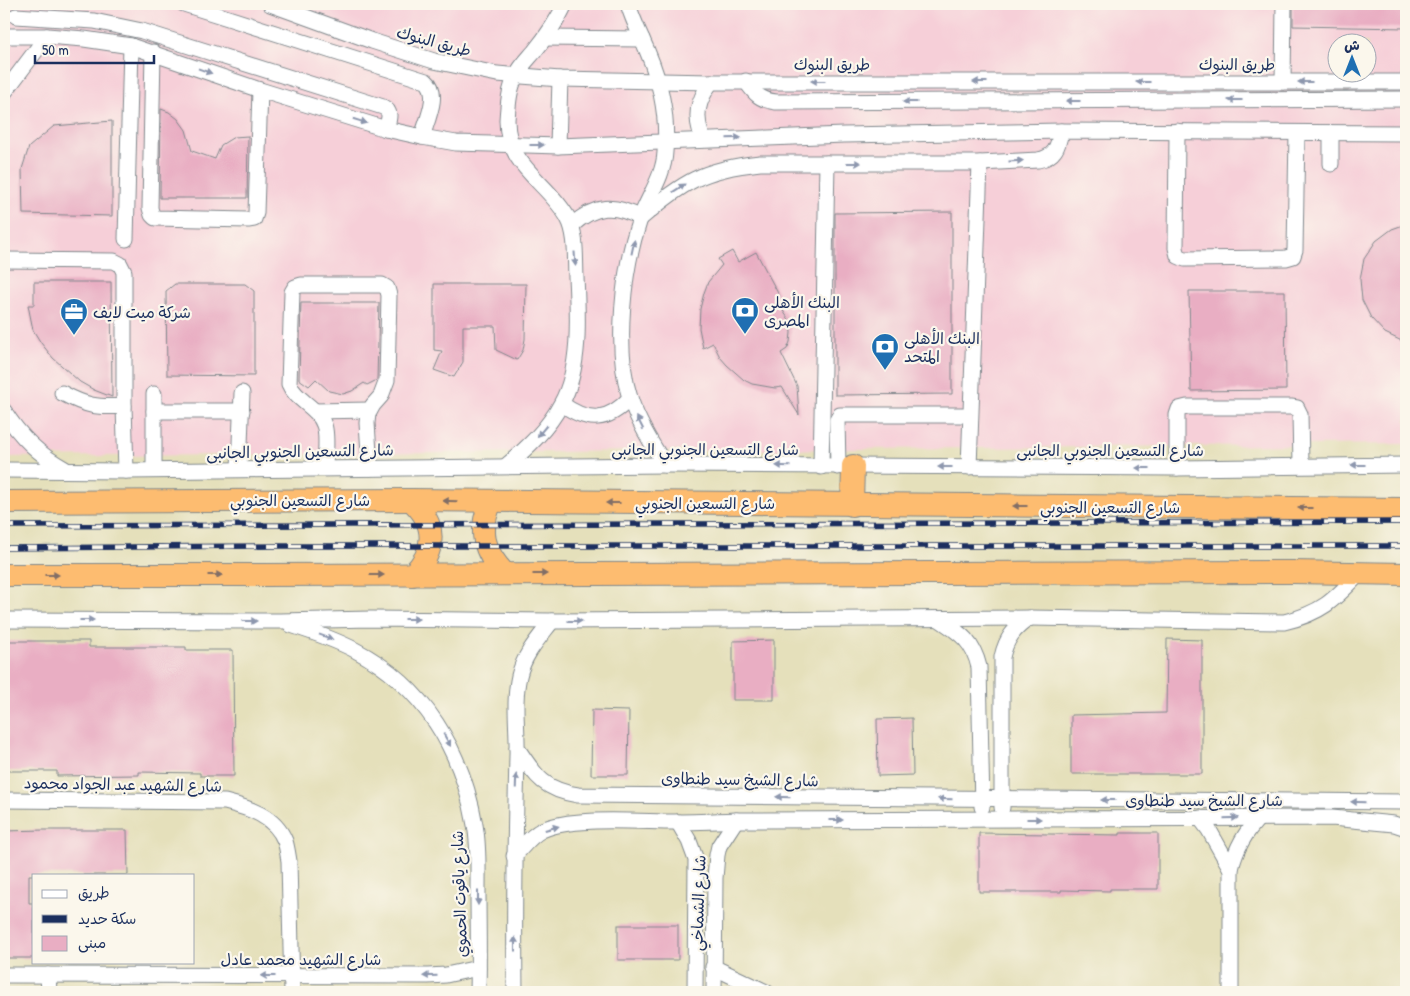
<svg xmlns="http://www.w3.org/2000/svg" width="1410" height="996" font-family="'Patrick Hand','Playpen Sans Arabic',sans-serif">
<style>
.built{fill:#f6cfd8;fill-rule:evenodd}
.building{fill:#e9aec3}
.lines{fill:none;stroke-linecap:round;stroke-linejoin:round}
.minor-casing{stroke:#80888c;stroke-width:17}
.highway-casing{stroke:#80888c;stroke-width:24}
.minor{stroke:#fff;stroke-width:15}
.highway{stroke:#fdbc70;stroke-width:22}
.rail-casing{stroke:#1b2f5e;stroke-width:5.5}
.rail{stroke:#fbf7ec;stroke-width:4;stroke-dasharray:11;stroke-linecap:butt}
.oneway{fill:#8d97ae}
.oneway2{fill:#816e66}
.labels{text-anchor:middle;stroke-width:4.5;stroke-linejoin:round;paint-order:stroke}
.street-label{font-size:16px;fill:#1b2f5e;stroke:#fbf7ec}
.poi-label{font-size:16px;fill:#1b2f5e;stroke:#fbf7ec;text-anchor:start}
</style>
<rect width="100%" height="100%" fill="#fbf7ec"/>
<filter id="ink" filterUnits="userSpaceOnUse"><feTurbulence type="fractalNoise" baseFrequency=".02" numOctaves="2"/><feDisplacementMap in="SourceGraphic" scale="10" xChannelSelector="R" yChannelSelector="G"/><feConvolveMatrix kernelMatrix="1 2 1 2 8 2 1 2 1" color-interpolation-filters="sRGB"/></filter>
<filter id="wash" filterUnits="userSpaceOnUse"><feTurbulence type="fractalNoise" baseFrequency=".0096" numOctaves="4" result="noise"/><feDisplacementMap in="SourceGraphic" scale="20" xChannelSelector="R" yChannelSelector="G"/><feGaussianBlur stdDeviation="1.12" result="paint"/><feColorMatrix in="noise" values="0 0 0 0 0 0 0 0 0 0 0 0 0 0 0 0 0 1.4 0 .05"/><feComposite in="paint" operator="in"/></filter>
<g filter="url(#wash)">
<rect width="100%" height="100%" fill="#e5e0bb"/>
<path class="built" d="M4 4H1406V444L4 457ZM1338 42H1368V72H1338Z"/>
<g id="blocks">
<g class="building">
<path d="M1293 4H1406V28L1293 26Z"/>
<path d="M161 109 169 112 178 119 186 130 192 151 215 159 221 145 234 137 248 136 247 198H160Z"/>
<path d="M112 121V216L23 214 22 169 29 147 54 126Z"/>
<path d="M952 212V394L835 395V213Z"/>
<path d="M1406 224V343L1385 333 1371 318 1362 300 1360 279 1364 259 1376 241 1392 229Z"/>
<path d="M732 251 738 262 756 252 780 297 775 299 790 321 791 333 790 342 787 349 781 353 797 386 799 415 782 387 775 388 752 384 744 380 727 365 720 357 713 343 703 348 699 328 700 309 704 293 708 282 722 265 718 259Z"/>
<path d="M34 282H111L112 397 94 390 80 382 53 358 41 343 33 330 28 305H34Z"/>
<path d="M175 284H245L254 291V376L167 375 166 291Z"/>
<path d="M434 284H526L525 339 523 350 517 360 496 350 495 326H463V362L454 377 434 370 442 351 434 350Z"/>
<path d="M1189 291H1285L1286 390 1191 391Z"/>
<path d="M301 303H379L377 380 367 385 364 383 352 391 343 394 329 391 316 379 309 386 299 379Z"/>
<path d="M1167 639 1202 640V774H1071V715L1166 713Z"/>
<path d="M774 640V700H733V641Z"/>
<path d="M6 641H89V647H186V650H233L234 776H200V773L139 772V775L57 776V771H7Z"/>
<path d="M592 710 629 711 628 775H591Z"/>
<path d="M912 718 913 775 878 776 877 719Z"/>
<path d="M44 830H127L128 875H29V903H34V958H4V831Z"/>
<path d="M979 833 1120 835V833H1158V889H1110V891L1061 890V892H979Z"/>
<rect x="618" y="925" width="60" height="35"/>
</g>
</g>
</g>
<g filter="url(#ink)">
<use href="#blocks" fill-opacity="0" stroke="#80888c" stroke-width="1"/>
<g class="lines">
<defs>
<g id="minor">
<path d="M184 4 426 81C441 93 426 122 422 137"/>
<path d="M270 4 372 41 434 61 497 74 560 79 711 82H1406"/>
<path d="M628 4C633 21 641 36 648 53 661 84 668 118 665 152 664 176 648 197 640 219 623 268 614 348 630 398 638 422 652 444 665 465"/>
<path d="M16 16 94 21 142 31 383 107C393 112 388 121 386 129"/>
<path d="M4 36H47L84 39 131 46 260 90 386 129 422 137 456 143 558 146 844 135 1061 131 1406 133"/>
<path d="M545 38 642 39"/>
<path d="M153 52 150 208 152 215 155 218 248 220 254 219 256 213 260 90"/>
<path d="M746 81C755 95 761 100 776 102L1406 99"/>
<path d="M1283 82 1284 4"/>
<path d="M4 93 47 36"/>
<path d="M1177 131 1176 248 1178 256 1185 259 1286 258 1293 256 1295 250 1297 133"/>
<path d="M1331 133V164"/>
<path d="M703 139C694 116 697 102 711 82"/>
<path d="M558 146 560 79"/>
<path d="M572 225C595 205 614 203 641 218 683 182 703 169 760 163H980L1038 160C1055 157 1058 147 1061 131"/>
<path d="M126 239 131 46"/>
<path d="M4 260 114 261 120 264 124 272V406L126 471"/>
<path d="M62 393C86 406 97 408 124 406"/>
<path d="M562 404C588 423 608 422 630 398"/>
<path d="M4 411C20 437 39 455 65 469"/>
<path d="M154 411H242"/>
<path d="M315 411 370 410"/>
<path d="M506 466C527 448 548 429 561 404 581 369 578 316 576 277 575 259 577 234 568 218 548 182 507 167 507 120 508 105 509 89 516 76 520 67 528 59 534 52 546 37 557 22 565 4"/>
<path d="M821 467 827 163"/>
<path d="M838 467 837 420 840 415H970"/>
<path d="M969 467 980 163"/>
<path d="M325 468C325 457 328 435 324 425 318 407 296 401 289 384L292 292 295 287 301 285H382L387 288 389 295 387 380 381 396 373 405 368 414 367 423 370 468"/>
<path d="M1177 468V415L1179 409 1187 407H1291L1297 408 1300 414 1301 465"/>
<path d="M239 469 242 393"/>
<path d="M4 470 126 471 665 465 1177 468 1406 465"/>
<path d="M154 470V394"/>
<path d="M939 619C960 633 973 641 979 667L982 807"/>
<path d="M4 620 280 621 371 619 552 621 1030 618 1284 622C1322 613 1334 600 1360 573"/>
<path d="M291 625C313 632 334 639 355 650 424 686 462 750 475 825 479 846 478 868 478 889 478 924 479 958 478 992"/>
<path d="M517 748C535 775 543 790 578 795L1406 802"/>
<path d="M4 800 225 802C249 808 275 816 285 841 287 847 288 855 289 861L292 992"/>
<path d="M1002 808V657C1006 639 1014 628 1030 618"/>
<path d="M1200 818 1209 830 1231 869"/>
<path d="M678 822 689 841 696 860 695 992"/>
<path d="M514 856C523 847 530 836 542 830 572 816 640 822 675 822 695 822 716 821 736 820L1332 818 1394 824 1406 828"/>
<path d="M713 967 766 992"/>
<path d="M4 975 428 976 446 975 478 968"/>
<path d="M48 975 49 992"/>
<path d="M515 992C514 913 515 835 517 756 518 729 513 702 519 676 524 654 539 638 552 621"/>
<path d="M714 992 715 878 717 855 719 846 736 820"/>
<path d="M1231 992V869C1236 848 1245 832 1260 817"/>
</g>
<g id="highway">
<path d="M411 500C437 523 437 551 412 575"/>
<path d="M4 502 411 500 1406 509"/>
<path d="M491 502C478 530 483 552 505 574"/>
<path d="M852 505 853 466"/>
<path d="M4 575H260L1292 572 1406 574"/>
</g>
</defs>
<use href="#minor" class="minor-casing"/>
<use href="#highway" class="highway-casing"/>
<use href="#minor" class="minor"/>
<use href="#highway" class="highway"/>
<defs>
<g id="rail">
<path d="M4 526 1406 522"/>
<path d="M4 548 278 546H1406"/>
</g>
</defs>
<use href="#rail" class="rail-casing"/>
<use href="#rail" class="rail"/>
</g>
<defs><path id="oneway-solid" d="M-6-.8H1V-3.2L6.5 0L1 3.2V.8H-6Z" transform="scale(1.25)"/></defs>
<g class="oneway">
<use href="#oneway-solid" transform="translate(205 71) rotate(20)"/>
<use href="#oneway-solid" transform="translate(818 81) rotate(-180)"/>
<use href="#oneway-solid" transform="translate(980 82) rotate(-180)"/>
<use href="#oneway-solid" transform="translate(1143 82) rotate(-180)"/>
<use href="#oneway-solid" transform="translate(1305 82) rotate(180)"/>
<use href="#oneway-solid" transform="translate(1235 100) rotate(180)"/>
<use href="#oneway-solid" transform="translate(1073 101) rotate(180)"/>
<use href="#oneway-solid" transform="translate(910 102) rotate(180)"/>
<use href="#oneway-solid" transform="translate(360 121) rotate(17)"/>
<use href="#oneway-solid" transform="translate(734 138) rotate(-2)"/>
<use href="#oneway-solid" transform="translate(537 145)"/>
<use href="#oneway-solid" transform="translate(1016 161) rotate(-3)"/>
<use href="#oneway-solid" transform="translate(854 163)"/>
<use href="#oneway-solid" transform="translate(679 188) rotate(-33)"/>
<use href="#oneway-solid" transform="translate(633 247) rotate(-78)"/>
<use href="#oneway-solid" transform="translate(575 259) rotate(86)"/>
<use href="#oneway-solid" transform="translate(640 423) rotate(-117)"/>
<use href="#oneway-solid" transform="translate(542 431) rotate(130)"/>
<use href="#oneway-solid" transform="translate(1358 465) rotate(180)"/>
<use href="#oneway-solid" transform="translate(783 466) rotate(-179)"/>
<use href="#oneway-solid" transform="translate(945 467) rotate(-180)"/>
<use href="#oneway-solid" transform="translate(1143 468) rotate(-180)"/>
<use href="#oneway-solid" transform="translate(412 619)"/>
<use href="#oneway-solid" transform="translate(87 620)"/>
<use href="#oneway-solid" transform="translate(250 621)"/>
<use href="#oneway-solid" transform="translate(575 621)"/>
<use href="#oneway-solid" transform="translate(326 637) rotate(20)"/>
<use href="#oneway-solid" transform="translate(447 740) rotate(61)"/>
<use href="#oneway-solid" transform="translate(516 781) rotate(-88)"/>
<use href="#oneway-solid" transform="translate(783 797) rotate(-179)"/>
<use href="#oneway-solid" transform="translate(945 799) rotate(-179)"/>
<use href="#oneway-solid" transform="translate(1108 800) rotate(-180)"/>
<use href="#oneway-solid" transform="translate(1358 802) rotate(-179)"/>
<use href="#oneway-solid" transform="translate(1231 818) rotate(-1)"/>
<use href="#oneway-solid" transform="translate(1034 819)"/>
<use href="#oneway-solid" transform="translate(836 820)"/>
<use href="#oneway-solid" transform="translate(552 828) rotate(-15)"/>
<use href="#oneway-solid" transform="translate(478 898) rotate(90)"/>
<use href="#oneway-solid" transform="translate(515 944) rotate(-90)"/>
<use href="#oneway-solid" transform="translate(268 976) rotate(-180)"/>
<use href="#oneway-solid" transform="translate(430 976) rotate(178)"/>
</g>
<g class="oneway2">
<use href="#oneway-solid" transform="translate(450 501) rotate(-179)"/>
<use href="#oneway-solid" transform="translate(613 503) rotate(-180)"/>
<use href="#oneway-solid" transform="translate(1020 506) rotate(-180)"/>
<use href="#oneway-solid" transform="translate(1305 508) rotate(-180)"/>
<use href="#oneway-solid" transform="translate(540 574)"/>
<use href="#oneway-solid" transform="translate(52 575)"/>
<use href="#oneway-solid" transform="translate(215 575)"/>
<use href="#oneway-solid" transform="translate(377 575)"/>
</g>
</g>
<defs>
<symbol id="bank-pin" viewBox="-11 -11 22 30"><path d="M0 17L-7.5 6A9.5 9.5 0 1 1 7.5 6Z" fill="#1f6fb2" stroke="#fbf7ec"/><path d="M-6-4H6V4H-6ZM0-2.3a2.3 2.3 0 1 0 0 4.6a2.3 2.3 0 1 0 0-4.6Z" fill="#fff"/></symbol>
<symbol id="office-pin" viewBox="-11 -11 22 30"><path d="M0 17L-7.5 6A9.5 9.5 0 1 1 7.5 6Z" fill="#1f6fb2" stroke="#fbf7ec"/><path d="M-6-3h4V-5.5h4V-3h4V5H-6ZM-1-4.5V-3h2v-1.5ZM-6 0V1H6V0Z" fill="#fff"/></symbol>
</defs>
<g fill-rule="evenodd">
<use href="#bank-pin" x="729" y="295" width="32" height="43"/>
<use href="#office-pin" x="58" y="296" width="32" height="43"/>
<use href="#bank-pin" x="869" y="331" width="32" height="43"/>
</g>
<g class="labels">
<g class="street-label">
<text transform="translate(434 41) rotate(15)" y="6">طريق البنوك</text>
<text x="832" y="70">طريق البنوك</text>
<text x="1237" y="70">طريق البنوك</text>
<text x="705" y="455">شارع التسعين الجنوبي الجانبى</text>
<text x="1110" y="456">شارع التسعين الجنوبي الجانبى</text>
<text transform="translate(300 451) rotate(-1)" y="6">شارع التسعين الجنوبي الجانبى</text>
<text x="300" y="506">شارع التسعين الجنوبي</text>
<text x="705" y="509">شارع التسعين الجنوبي</text>
<text x="1110" y="513">شارع التسعين الجنوبي</text>
<text transform="translate(740 779) rotate(1)" y="6">شارع الشيخ سيد طنطاوى</text>
<text transform="translate(123 784) rotate(1)" y="6">شارع الشهيد عبد الجواد محمود</text>
<text x="1204" y="806">شارع الشيخ سيد طنطاوى</text>
<text transform="translate(459 894) rotate(-92)" y="6">شارع ياقوت الحموي</text>
<text transform="translate(698 903) rotate(-88)" y="6">شارع الشماخي</text>
<text x="301" y="965">شارع الشهيد محمد عادل</text>
</g>
<g class="poi-label">
<text x="764" y="308">البنك الأهلى<tspan x="764" dy="18">المصرى</tspan></text>
<text x="93" y="318">شركة ميت لايف</text>
<text x="904" y="344">البنك الأهلى<tspan x="904" dy="18">المتحد</tspan></text>
</g>
</g>
<rect width="1410" height="996" fill="none" stroke="#fbf7ec" stroke-width="20"/>
<rect x="32" y="874" width="162" height="90" fill="#fbf7ec" stroke="#a1a7b3"/>
<rect x="42" y="890" width="25" height="8" fill="#ffffff" stroke="#a1a7b3"/>
<text x="78" y="898" font-size="15" fill="#1b2f5e">طريق</text>
<rect x="42" y="915" width="25" height="8" fill="#1b2f5e" stroke="#a1a7b3"/>
<text x="78" y="924" font-size="15" fill="#1b2f5e">سكة حديد</text>
<rect x="42" y="936" width="25" height="15" fill="#e9aec3" stroke="#a1a7b3"/>
<text x="78" y="948" font-size="15" fill="#1b2f5e">مبنى</text>
<g transform="translate(1352 58)"><circle r="24" fill="#fbf7ec" stroke="#a1a7b3"/>
<path d="M0-4L9 19L0 12L-9 19Z" fill="#1f6fb2"/>
<text y="-8" font-size="14" font-weight="bold" text-anchor="middle" fill="#1b2f5e">ش</text>
</g>
<path d="M35 55v8h119v-8" fill="none" stroke="#1b2f5e" stroke-width="2.5"/>
<text x="42" y="55" font-size="15" fill="#1b2f5e" stroke="#fbf7ec" stroke-width="4" paint-order="stroke">50 m</text>
</svg>
